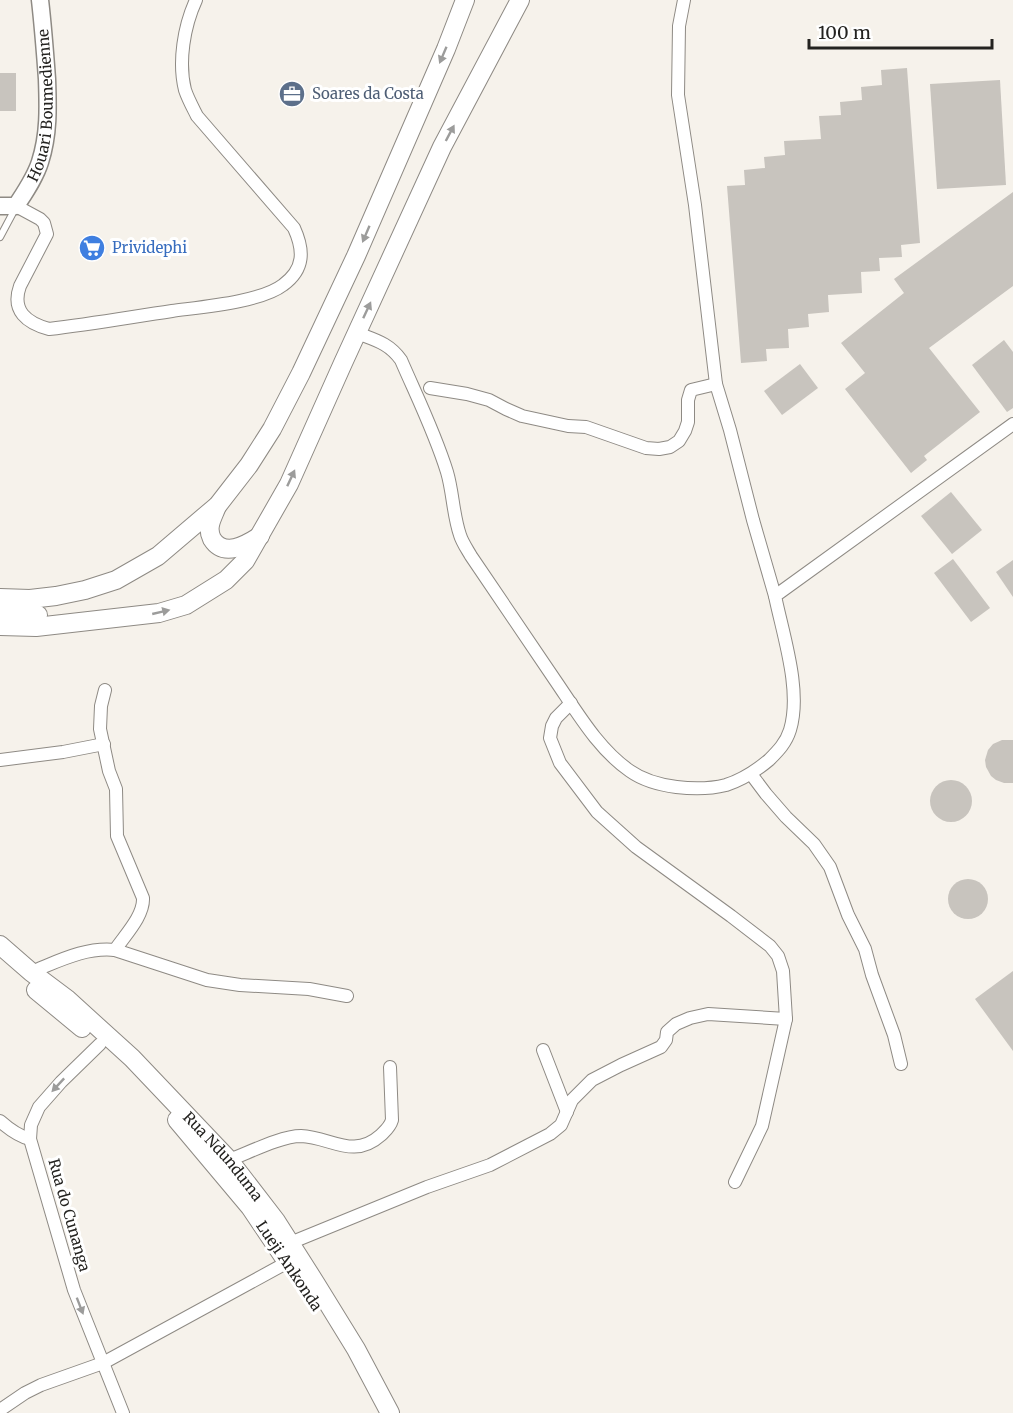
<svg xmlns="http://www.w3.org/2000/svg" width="1013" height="1413" font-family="Merriweather,serif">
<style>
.building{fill:#c8c4be}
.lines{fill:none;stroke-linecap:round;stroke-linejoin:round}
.service-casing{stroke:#8e8a84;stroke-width:8}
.minor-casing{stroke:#8e8a84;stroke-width:14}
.tertiary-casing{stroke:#8e8a84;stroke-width:19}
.secondary-casing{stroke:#8e8a84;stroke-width:20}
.service{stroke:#fff;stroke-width:6}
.minor{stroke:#fff;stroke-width:12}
.tertiary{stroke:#fff;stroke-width:16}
.secondary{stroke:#fff;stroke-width:18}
.oneway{fill:#9c9c9b}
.labels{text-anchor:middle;stroke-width:6;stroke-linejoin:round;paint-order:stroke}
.service-label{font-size:15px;fill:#4e5e75;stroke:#fff;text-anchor:start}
.street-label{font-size:15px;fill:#242320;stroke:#fff}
.shop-label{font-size:15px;fill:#366cbe;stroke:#fff;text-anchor:start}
</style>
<rect width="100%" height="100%" fill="#f6f2eb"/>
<g class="building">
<path d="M907 68 920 243 901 245 902 257 879 258 880 271 861 272 862 293 828 295 829 312 808 314 809 327 788 329 789 348 766 349 767 361 741 363 727 186 745 185 744 170 765 168 764 157 785 155 784 141 821 139 819 116 841 115 840 102 862 100 861 87 882 85 881 70Z"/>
<rect x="0" y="73" width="16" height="38"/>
<path d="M1000 80 1006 185 937 189 930 84Z"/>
<path d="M1013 192V286L929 348 980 412 924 456 927 460 911 473 845 389 865 373 841 343 904 293 894 279Z"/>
<path d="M1004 340 1013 352V408L1007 412 972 365Z"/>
<path d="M800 364 818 388 782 415 764 391Z"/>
<path d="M951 492 982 530 952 554 921 516Z"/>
<path d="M953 559 990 608 971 622 934 573Z"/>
<path d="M1013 560V597L996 572Z"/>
<path d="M1002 740H1013V783H1004L996 780 991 776 986 767 985 760 988 750 993 744Z"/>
<circle cx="951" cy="801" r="21"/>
<circle cx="968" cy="899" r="20"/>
<path d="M1013 971V1051L975 999Z"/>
</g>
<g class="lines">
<defs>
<path id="service" d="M0 237 16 207"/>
<g id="minor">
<path d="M684 0 679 26 678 95 695 205 716 384 730 430 753 520 775 596"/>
<path d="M16 206 40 219 44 223 47 234 20 286C11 311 27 323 49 329 91 324 131 317 172 311 201 307 261 302 283 285 305 269 304 250 294 228L197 116C193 108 188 99 185 90 178 62 184 26 196 0"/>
<path d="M357 333C375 340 389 343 401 360 417 397 435 433 447 472 453 492 453 515 460 535 462 542 467 549 471 556 499 597 527 638 555 680 577 712 598 749 630 771 654 788 698 792 726 785 742 780 757 770 769 760 778 751 786 743 790 730 802 691 783 635 775 596L1013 424"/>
<path d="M430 388 467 394 489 400 506 409 522 416 568 426 586 427 646 448 659 449 670 447 679 441 685 431 688 422V400L691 390 716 384"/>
<path d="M105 690 101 706 100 729 109 771 116 789 117 836 143 898C144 916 125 935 115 950"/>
<path d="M571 703 556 718 552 726 550 738 560 763 597 812 636 847 731 916 770 946 778 956 783 971 786 1019 762 1126 735 1182"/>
<path d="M0 760 63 752 104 744"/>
<path d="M751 774 766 794 786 817 814 844 830 867 848 915 865 949 872 975 894 1035 901 1064"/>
<path d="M31 972C59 961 85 947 115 950L207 980 240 985 309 989 347 996"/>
<path d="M100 1044 61 1082 39 1107 31 1125 30 1139 74 1290 123 1413"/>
<path d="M543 1050 567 1112"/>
<path d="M0 1121C9 1129 18 1136 30 1139"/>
<path d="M229 1160C248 1153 281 1136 301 1136 331 1137 353 1160 381 1135 386 1130 390 1127 392 1120L390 1067"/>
<path d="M290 1243 427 1187 490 1165 550 1134 561 1125 572 1100 592 1080 621 1065 661 1047 666 1040 667 1032 676 1024 690 1018 708 1014 786 1019"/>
<path d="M0 1410 25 1393 41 1385 103 1363 288 1262"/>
</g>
<g id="tertiary">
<path id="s1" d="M0 206H16C25 192 35 178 40 162 49 134 48 107 47 79 45 52 43 26 40 0"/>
</g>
<g id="secondary">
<path d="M217 506C215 512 211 519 210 525 209 530 210 535 212 539 224 558 246 545 260 536"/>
<path d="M0 598 30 599 56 596 85 590 116 580 158 556 218 505 249 465 272 429 301 373 356 256 446 49 465 0"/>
<path d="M0 613 38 615"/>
<path d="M0 626 36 627 159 613 186 605 226 580 245 561 289 484 343 363 442 147 520 0"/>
<path id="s2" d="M0 945 31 972 67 999 132 1058 229 1160 276 1221 316 1284 356 1349 390 1413"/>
<path d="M36 990 82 1028"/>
<path d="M177 1120 250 1207 287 1262"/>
</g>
</defs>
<use href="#service" class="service-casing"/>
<use href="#minor" class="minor-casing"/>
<use href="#tertiary" class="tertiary-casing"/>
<use href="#secondary" class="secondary-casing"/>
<use href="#service" class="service"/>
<use href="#minor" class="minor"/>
<use href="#tertiary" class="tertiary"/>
<use href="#secondary" class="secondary"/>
</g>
<defs><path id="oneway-solid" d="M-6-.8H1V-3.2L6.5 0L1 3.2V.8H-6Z" transform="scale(1.5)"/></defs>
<g class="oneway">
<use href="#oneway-solid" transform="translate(443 55) rotate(113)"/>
<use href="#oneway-solid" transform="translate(450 133) rotate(-62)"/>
<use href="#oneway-solid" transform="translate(366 234) rotate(113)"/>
<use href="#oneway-solid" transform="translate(367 310) rotate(-65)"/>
<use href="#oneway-solid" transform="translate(291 478) rotate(-65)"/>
<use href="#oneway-solid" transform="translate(161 612) rotate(-13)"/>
<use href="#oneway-solid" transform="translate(58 1085) rotate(133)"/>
<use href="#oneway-solid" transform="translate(80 1306) rotate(69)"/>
</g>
<defs>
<symbol id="office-disc" viewBox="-11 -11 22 22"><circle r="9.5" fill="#5c6f8a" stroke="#fff"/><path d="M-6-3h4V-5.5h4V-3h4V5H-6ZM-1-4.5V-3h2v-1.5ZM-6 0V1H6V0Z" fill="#fff"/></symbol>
<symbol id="supermarket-disc" viewBox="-11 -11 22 22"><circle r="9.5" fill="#3f7fe0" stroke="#fff"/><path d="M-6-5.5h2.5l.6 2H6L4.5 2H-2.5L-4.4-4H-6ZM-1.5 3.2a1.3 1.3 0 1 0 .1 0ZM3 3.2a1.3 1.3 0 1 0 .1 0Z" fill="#fff"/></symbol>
</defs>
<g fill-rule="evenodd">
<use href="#office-disc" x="277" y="79" width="30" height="30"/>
<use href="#supermarket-disc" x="77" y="233" width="30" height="30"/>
</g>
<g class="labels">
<g class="service-label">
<text x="312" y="99">Soares da Costa</text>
</g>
<g class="street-label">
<text dy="5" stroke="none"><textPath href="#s1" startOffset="123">Houari Boumedienne</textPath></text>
<text dy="5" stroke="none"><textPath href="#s2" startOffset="308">Rua Ndunduma</textPath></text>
<text transform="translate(69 1215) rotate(74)" y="5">Rua do Cunanga</text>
<text transform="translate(289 1266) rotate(56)" y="5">Lueji Ankonda</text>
</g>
<g class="shop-label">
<text x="112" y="253">Prividephi</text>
</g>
</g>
<path d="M809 39v9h183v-9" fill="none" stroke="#242320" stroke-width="3"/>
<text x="818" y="39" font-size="18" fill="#242320" stroke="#ffffff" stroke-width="4.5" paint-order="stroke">100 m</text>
</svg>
